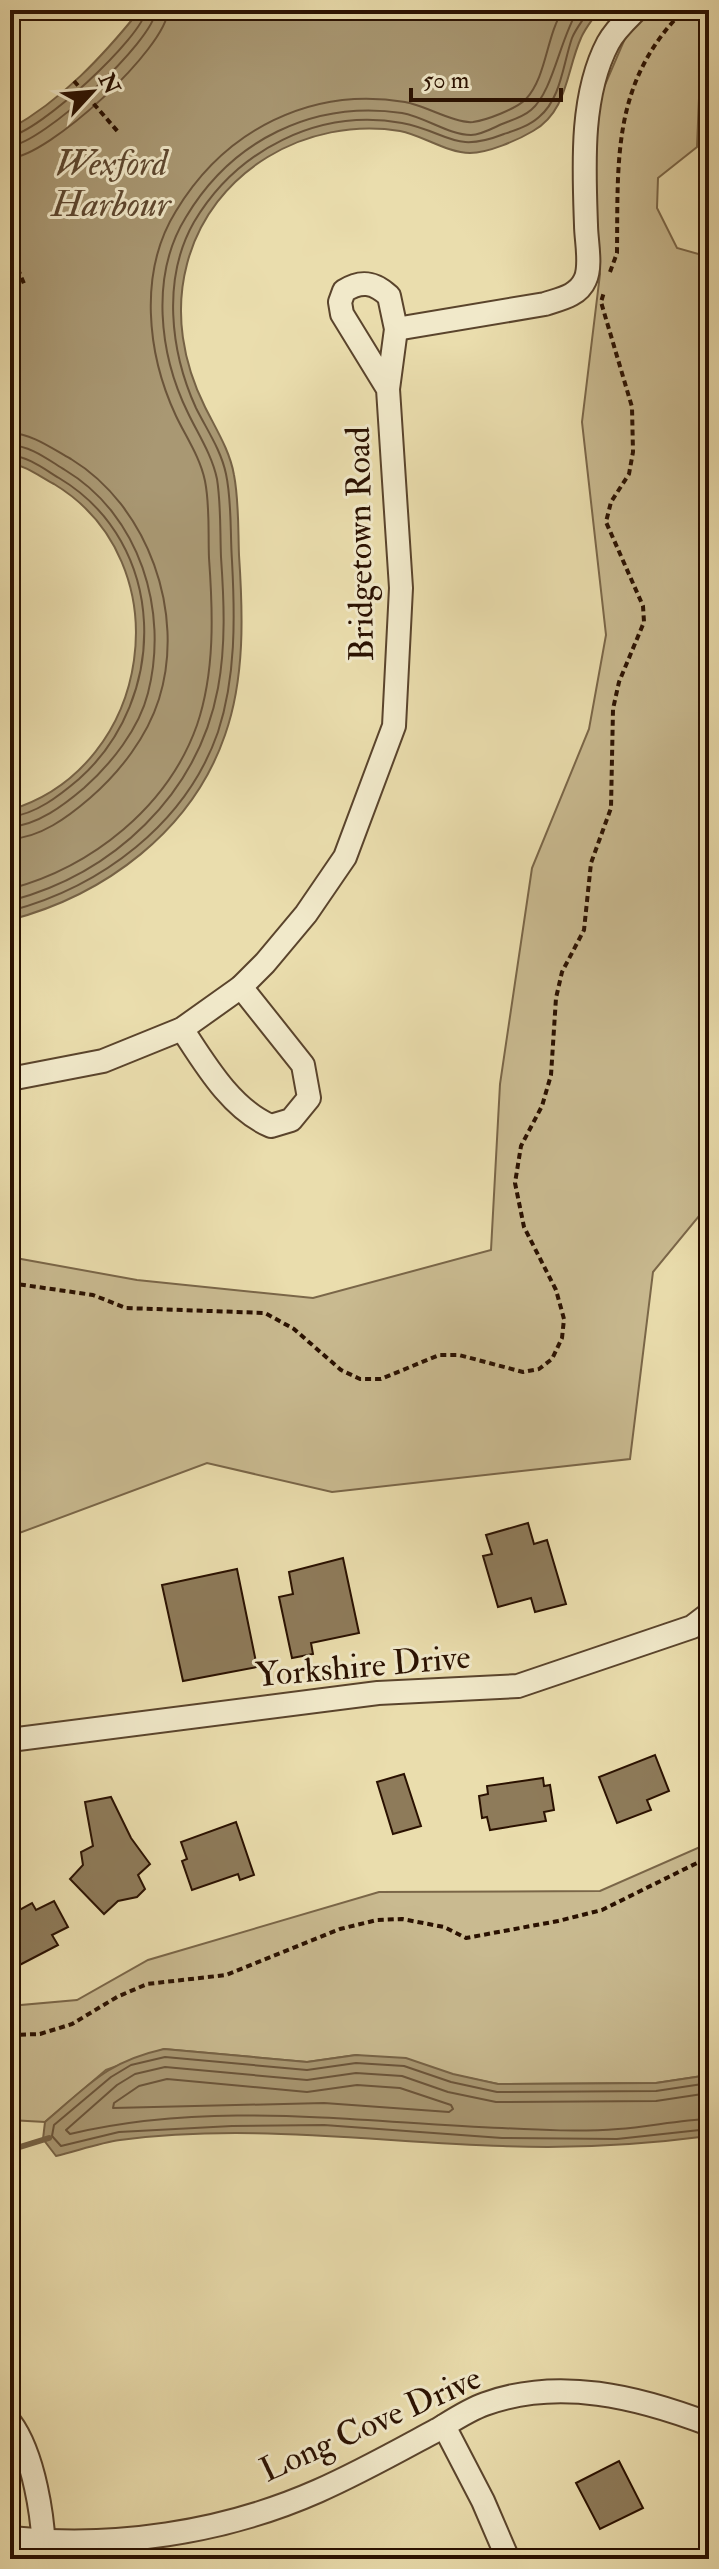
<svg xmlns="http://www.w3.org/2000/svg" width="719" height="2569" font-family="'IM FELL Double Pica',serif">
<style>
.green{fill:#c9ba90;stroke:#7a6648;stroke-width:2}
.water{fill:#a99873;stroke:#766245;stroke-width:2}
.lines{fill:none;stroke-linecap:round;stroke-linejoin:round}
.shore{stroke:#6a543a;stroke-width:2}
.stream{stroke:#766245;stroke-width:6}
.building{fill:#8e7b5a;stroke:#2a1101;stroke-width:2}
.minor-casing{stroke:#5a442c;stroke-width:26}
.path{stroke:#2a1101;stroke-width:4;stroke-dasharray:6 4;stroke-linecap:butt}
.minor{stroke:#f1e9ca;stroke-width:22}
.labels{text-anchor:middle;stroke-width:6;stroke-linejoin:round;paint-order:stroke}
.street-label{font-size:34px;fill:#2a1101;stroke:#f1e9ca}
.water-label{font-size:36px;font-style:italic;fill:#5d472f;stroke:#f1e9ca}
</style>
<rect width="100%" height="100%" fill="#eaddad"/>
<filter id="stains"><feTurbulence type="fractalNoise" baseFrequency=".0025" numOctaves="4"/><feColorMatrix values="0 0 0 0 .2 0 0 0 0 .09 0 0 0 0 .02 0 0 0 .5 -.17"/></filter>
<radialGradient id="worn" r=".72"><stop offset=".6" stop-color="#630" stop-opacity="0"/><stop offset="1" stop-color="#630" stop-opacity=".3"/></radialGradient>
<g class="green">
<path d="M652 10H709V96L699 98 697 147 658 178 657 208 677 248 709 257V1204L653 1272 630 1459 332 1492 207 1463 14 1535 10 1533V1257L137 1280 313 1298 491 1250 500 1084 532 868 589 729 606 635 582 422 600 274 593 186 598 101 626 36Z"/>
<path d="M709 1843V2075L656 2083 498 2084 356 2055 307 2062 164 2049 106 2070 45 2122 10 2120V2006L77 2000 148 1960 379 1892 600 1891Z"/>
</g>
<g class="water">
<path d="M140 10H599C593 19 585 28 581 38 566 71 568 111 533 131 518 140 488 153 470 153 447 153 422 135 400 131 307 116 211 171 187 264 174 313 183 363 205 407 216 429 230 451 234 475 239 501 238 529 239 555 243 614 245 678 225 735 192 831 105 895 10 920V810C153 767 183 562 54 484 39 476 26 466 10 463V129C62 100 103 56 140 10Z"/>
<path d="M164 2049 307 2062 356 2055 406 2058 453 2074 498 2084 656 2083 709 2075V2136C640 2145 573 2149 503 2146 376 2142 248 2123 120 2140 99 2143 77 2151 56 2156L43 2139 45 2122C89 2085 106 2062 164 2049Z"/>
</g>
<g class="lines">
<g class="shore">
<path d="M10 136C38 133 143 37 146 10"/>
<path d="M10 146C42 144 154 41 156 10"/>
<path d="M10 158C48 157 167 48 168 10"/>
<path d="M10 433C33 434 51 448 71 459 148 506 186 613 159 699 147 737 120 772 90 798 68 817 40 838 10 839"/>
<path d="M10 445C31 446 47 459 65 470 140 515 169 611 148 693 139 729 111 764 84 788 64 805 38 825 10 827"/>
<path d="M10 455C29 457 44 469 59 478 168 543 170 698 79 779 59 796 36 814 10 817"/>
<path d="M10 889C92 867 168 807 197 725 215 672 213 613 209 558 208 533 210 506 205 481 200 457 186 437 176 416 147 354 138 272 176 211 225 130 311 86 405 102 424 105 456 124 473 122 487 120 516 109 526 99 547 76 546 36 563 10"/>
<path d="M10 901C113 874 198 795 218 688 226 645 224 600 221 557 220 531 221 504 217 479 212 455 198 434 188 413 159 354 150 275 186 217 232 140 313 100 402 113 425 117 449 135 471 135 481 135 493 128 502 124 512 120 523 117 531 110 553 92 560 38 578 10"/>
<path d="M10 911C101 887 186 824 218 732 236 677 235 617 232 561 230 532 232 502 226 474 221 450 207 430 196 408 170 351 162 278 194 222 237 150 318 108 402 123 449 132 453 154 504 134 516 130 529 126 539 117 561 99 563 64 572 38 576 28 584 19 589 10"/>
<path d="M167 2079 307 2092 357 2085 400 2088 451 2105 453 2109 449 2112 324 2103 113 2108 114 2103 139 2086Z"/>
<path d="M709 2083 656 2091 497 2092 451 2082 404 2066 356 2063 307 2070 165 2057 131 2065 111 2077 54 2125 52 2136 61 2146 119 2132 232 2126 324 2125 502 2138 617 2139 709 2129"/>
<path d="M709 2093 656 2101 496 2102 448 2092 402 2076 356 2073 307 2080 165 2067 135 2074 117 2085 66 2130 70 2134C212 2100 358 2122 502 2128 540 2130 580 2132 618 2129 648 2127 679 2120 709 2119"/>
</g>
<path class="stream" d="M10 2150 49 2138"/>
</g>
<g class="building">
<path d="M528 1523 534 1544 547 1540 566 1604 535 1612 531 1598 498 1607 483 1556 492 1554 486 1535Z"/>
<path d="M343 1558 359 1633 311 1643 313 1654 292 1658 279 1597 293 1594 289 1572Z"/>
<path d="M237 1569 257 1667 183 1681 162 1585Z"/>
<path d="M655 1755 669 1791 647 1800 651 1810 617 1823 599 1777Z"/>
<path d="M404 1774 421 1826 393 1834 377 1782Z"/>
<path d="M543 1778 544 1786 550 1785 554 1810 544 1812 546 1821 490 1830 487 1817 482 1818 479 1796 488 1794 487 1786Z"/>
<path d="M111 1797 131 1838 150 1864 138 1875 145 1889 137 1897 118 1901 104 1914 70 1879 83 1865 81 1852 93 1846 85 1802Z"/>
<path d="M236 1822 254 1875 240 1880 238 1874 192 1890 182 1861 187 1859 181 1842Z"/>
<path d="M54 1901 68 1927 52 1935 58 1945 10 1970V1915L32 1903 36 1910Z"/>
<path d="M619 2461 643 2508 600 2529 576 2483Z"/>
</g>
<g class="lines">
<defs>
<g id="minor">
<path d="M396 329 545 304C560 299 578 296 585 280 592 266 586 240 586 225 584 167 580 96 608 43 615 30 626 20 636 10"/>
<path d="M182 1029C205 1064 231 1109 271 1126L291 1120 309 1098 303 1065 241 987"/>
<path d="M10 1079 103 1061 182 1029 241 987 265 963 306 914 345 857 394 726 401 588 388 389 396 329 389 296C374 282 361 280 344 291L340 302 342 314 388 389"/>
<path d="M10 1740 378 1693 518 1686 692 1627 709 1614"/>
<path d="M10 2422C34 2454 44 2519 44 2559"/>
<path d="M444 2426 483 2501 508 2559"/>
<path d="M10 2538C113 2549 223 2533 318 2491 359 2473 398 2451 437 2430 452 2421 468 2410 485 2404 559 2377 638 2397 709 2424"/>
</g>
</defs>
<use href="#minor" class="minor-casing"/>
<g class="path">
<path d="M74 81 119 133"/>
<path d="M10 250 25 286"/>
<path d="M610 272 617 253C618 158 612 82 684 10"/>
<path d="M10 1283 93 1295 126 1308 265 1313 294 1329 341 1370 360 1379H381L439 1355H459L523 1372 539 1369 552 1359 562 1338 564 1319 556 1290 524 1227 515 1183 521 1146 542 1106 551 1075 556 998 562 972 584 930 591 863 611 808 613 709 619 682 644 622 643 606 606 522 611 502 629 474 633 452 632 407 601 302 604 292"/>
<path d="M10 2035 40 2034 72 2024 117 1997 147 1984 226 1975 340 1929 377 1920 402 1919 444 1927 466 1938 558 1921 602 1910 709 1857"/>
</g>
<use href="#minor" class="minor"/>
</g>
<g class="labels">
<g class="street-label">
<text transform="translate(359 544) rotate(-91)" y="12">Bridgetown Road</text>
<text transform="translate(363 1665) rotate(-5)" y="12">Yorkshire Drive</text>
<text transform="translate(370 2423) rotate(-24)" y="12">Long Cove Drive</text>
</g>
<g class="water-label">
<text x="111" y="175">Wexford<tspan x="111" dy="41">Harbour</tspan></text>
</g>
</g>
<rect width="719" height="2569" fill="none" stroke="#eaddad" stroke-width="40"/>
<rect x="12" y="12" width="695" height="2545" fill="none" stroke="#2a1101" stroke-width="4"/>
<rect x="20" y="20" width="679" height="2529" fill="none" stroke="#2a1101" stroke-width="2"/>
<g transform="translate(92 92) rotate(64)" stroke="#f1e9ca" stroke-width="6" paint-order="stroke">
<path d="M0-6L14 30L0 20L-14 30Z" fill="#2a1101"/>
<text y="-12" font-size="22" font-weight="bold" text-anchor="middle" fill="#2a1101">N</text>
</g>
<path d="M411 88v12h150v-12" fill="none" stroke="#2a1101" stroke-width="4"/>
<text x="423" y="88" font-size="24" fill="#2a1101" stroke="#f1e9ca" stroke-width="6" paint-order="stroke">50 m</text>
<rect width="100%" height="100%" filter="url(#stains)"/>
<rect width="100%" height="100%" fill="url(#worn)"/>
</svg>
